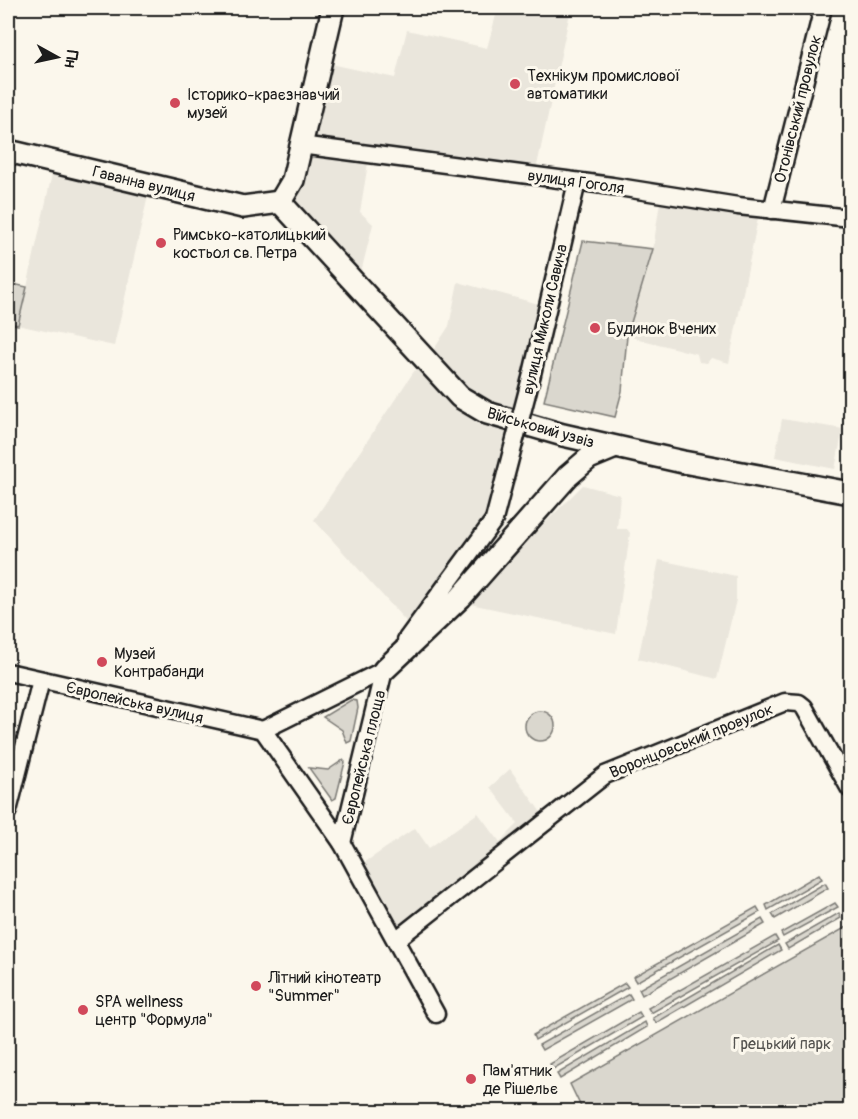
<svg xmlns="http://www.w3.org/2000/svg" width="858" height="1119" font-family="Pangolin,sans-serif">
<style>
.built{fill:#eae6dc}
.green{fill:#dad7ce;stroke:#7b7a75;stroke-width:1.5}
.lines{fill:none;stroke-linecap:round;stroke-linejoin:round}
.minor-casing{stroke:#1c1c1c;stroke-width:21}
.tertiary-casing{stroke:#1c1c1c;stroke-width:26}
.minor{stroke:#fbf7ec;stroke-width:16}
.tertiary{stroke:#fbf7ec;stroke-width:21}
.minor-bridge-casing{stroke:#1c1c1c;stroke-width:21;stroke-linecap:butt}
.minor-bridge{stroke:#fbf7ec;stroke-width:16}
.poi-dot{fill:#d1495b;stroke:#fbf7ec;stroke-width:2}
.labels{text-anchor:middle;stroke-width:6;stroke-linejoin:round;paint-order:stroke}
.poi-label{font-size:16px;fill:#1c1c1c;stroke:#fbf7ec;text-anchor:start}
.street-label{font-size:16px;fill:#1c1c1c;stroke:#fbf7ec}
.park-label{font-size:16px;fill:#555451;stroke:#fbf7ec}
</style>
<rect width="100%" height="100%" fill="#fbf7ec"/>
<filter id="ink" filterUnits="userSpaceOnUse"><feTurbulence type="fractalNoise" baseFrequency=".0167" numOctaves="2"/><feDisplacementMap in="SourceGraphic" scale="12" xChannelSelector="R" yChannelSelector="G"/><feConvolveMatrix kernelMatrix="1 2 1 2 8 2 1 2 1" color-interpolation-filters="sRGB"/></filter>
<g filter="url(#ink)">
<g class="built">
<path d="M498 8H571L535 175 302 143 322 62 395 78 407 30 487 48Z"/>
<path d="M301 147 369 157 360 212 373 224 358 284 282 202Z"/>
<path d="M54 165 150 187 114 346 8 323V283L27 287Z"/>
<path d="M661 195 760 208 729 363 711 358 707 363 699 362 697 354 627 336 653 249Z"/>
<path d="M458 282 546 306 518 421 488 412 427 360 449 326Z"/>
<path d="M423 358 459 398 518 423 493 519 413 629 314 520Z"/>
<path d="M782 419 843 429 835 469 775 457Z"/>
<path d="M583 485 620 495 617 529H627L630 533 616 634 465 603Z"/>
<path d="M659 560 736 576V600L717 679 638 659Z"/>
<path d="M510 769 545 818 397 937 358 867 415 828 429 848 478 813 500 842 518 824 490 787Z"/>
</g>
<g class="green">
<path d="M583 241 653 249 627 336 622 391 615 417 544 401Z"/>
<path d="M8 283 27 287 18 325 8 323Z"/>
<path d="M351 700 357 701 358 708 351 741 347 743 342 730 323 717Z"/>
<circle cx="540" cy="726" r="15"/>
<path d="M343 760 345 762 336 798 332 800 309 768 328 770Z"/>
<path d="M819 874 822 879 768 910 766 905Z"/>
<path d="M825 883 828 888 775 919 772 914Z"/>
<path d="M835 903 838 907 783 937 781 933Z"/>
<path d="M757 907 760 912 636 982 633 977Z"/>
<path d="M839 913 841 918 788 949 785 944Z"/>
<path d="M762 919 765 924 642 995 639 989Z"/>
<path d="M850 925V1111H583L570 1084Z"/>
<path d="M775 936 778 941 651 1013 648 1008Z"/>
<path d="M778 945 781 950 656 1023 653 1018Z"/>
<path d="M625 983 628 987 535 1040 533 1035Z"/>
<path d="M629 994 632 999 542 1050 539 1045Z"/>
<path d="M639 1012 642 1017 553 1069 550 1064Z"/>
<path d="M645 1022 647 1027 560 1079 557 1074Z"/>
</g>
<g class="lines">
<defs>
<g id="minor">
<path d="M300 145 612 186 738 206 850 218"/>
<path d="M772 210 823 8"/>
<path d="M532 374 577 182"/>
<path d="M406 640 494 520"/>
<path d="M8 672 263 730"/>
<path d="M263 730 342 843 384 670 391 661"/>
<path d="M263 730 384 670"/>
<path d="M8 811 41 680"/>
<path d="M342 843 436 1014"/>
<path d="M396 940 605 775 785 702 799 703 804 707 850 789"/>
</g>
<g id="tertiary">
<path d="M8 151 243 207 280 202"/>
<path d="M280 202 460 397 487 413 563 435 683 462 850 493"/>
<path d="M280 202 293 180 333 8"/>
<path d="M384 670 461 597 568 476 589 458 613 448"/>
</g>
</defs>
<use href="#minor" class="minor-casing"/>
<use href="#tertiary" class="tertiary-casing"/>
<use href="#minor" class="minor"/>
<use href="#tertiary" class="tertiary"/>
<defs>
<path id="minor-bridge" d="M494 520 532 374"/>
</defs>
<use href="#minor-bridge" class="minor-bridge-casing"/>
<use href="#minor-bridge" class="minor-bridge"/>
</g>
</g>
<g class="poi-dot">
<circle cx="515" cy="84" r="6"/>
<circle cx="175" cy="103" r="6"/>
<circle cx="161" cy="243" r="6"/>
<circle cx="595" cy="328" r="6"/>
<circle cx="102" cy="662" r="6"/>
<circle cx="256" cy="986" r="6"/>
<circle cx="83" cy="1010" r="6"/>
<circle cx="471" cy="1079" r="6"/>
</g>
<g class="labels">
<g class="poi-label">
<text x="527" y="81">Технікум промислової<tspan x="527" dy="18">автоматики</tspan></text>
<text x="187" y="100">Історико-краєзнавчий<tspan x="187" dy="18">музей</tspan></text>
<text x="173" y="240">Римсько-католицький<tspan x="173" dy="18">костьол св. Петра</tspan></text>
<text x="607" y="334">Будинок Вчених</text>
<text x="114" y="659">Музей<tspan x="114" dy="18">Контрабанди</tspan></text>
<text x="268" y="983">Літний кінотеатр<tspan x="268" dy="18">"Summer"</tspan></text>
<text x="95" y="1007">SPA wellness<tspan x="95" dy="18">центр "Формула"</tspan></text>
<text x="483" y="1076">Пам'ятник<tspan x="483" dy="18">де Рішельє</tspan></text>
</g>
<g class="street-label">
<text transform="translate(797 109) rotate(-76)" y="6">Отонівський провулок</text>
<text transform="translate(576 181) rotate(8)" y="6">вулиця Гоголя</text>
<text transform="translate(144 183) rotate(14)" y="6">Гаванна вулиця</text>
<text transform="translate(544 319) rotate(-77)" y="6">вулиця Миколи Савича</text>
<text transform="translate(541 427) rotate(16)" y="6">Військовий узвіз</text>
<text transform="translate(135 702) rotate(13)" y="6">Європейська вулиця</text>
<text transform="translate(691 740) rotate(-22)" y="6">Воронцовський провулок</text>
<text transform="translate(363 757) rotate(-76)" y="6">Європейська площа</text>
</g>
<g class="park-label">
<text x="782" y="1049">Грецький парк</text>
</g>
</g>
<rect width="858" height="1119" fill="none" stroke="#fbf7ec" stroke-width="30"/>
<rect x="15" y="15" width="828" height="1089" fill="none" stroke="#1c1c1c" stroke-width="2" filter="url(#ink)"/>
<g transform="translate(57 57) rotate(98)" stroke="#fbf7ec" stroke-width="4.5" paint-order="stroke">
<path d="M0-4.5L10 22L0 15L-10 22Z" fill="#1c1c1c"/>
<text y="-9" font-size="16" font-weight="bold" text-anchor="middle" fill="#1c1c1c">Пн</text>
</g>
</svg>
